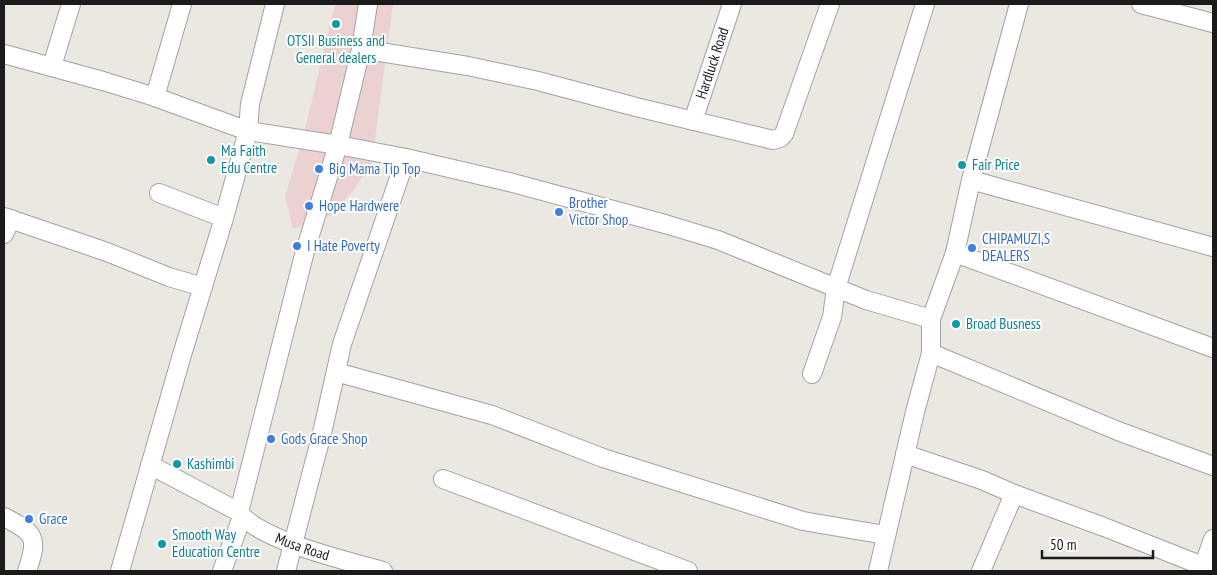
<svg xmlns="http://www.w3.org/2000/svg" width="1217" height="575" font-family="'PT Sans Narrow',sans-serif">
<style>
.commercial{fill:#ebd2d1}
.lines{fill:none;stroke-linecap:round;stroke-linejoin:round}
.minor-casing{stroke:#a2a2a2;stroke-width:20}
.minor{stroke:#fff;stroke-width:18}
.culture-dot{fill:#0f9aa8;stroke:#fff;stroke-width:2}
.shop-dot{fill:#3f7fe0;stroke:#fff;stroke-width:2}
.labels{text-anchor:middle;stroke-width:4;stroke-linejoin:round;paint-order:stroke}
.culture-label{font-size:15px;fill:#0d838f;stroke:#fff;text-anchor:start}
.street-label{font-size:15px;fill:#1b1b1b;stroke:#fff}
.shop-label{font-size:15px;fill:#366cbe;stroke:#fff;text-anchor:start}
</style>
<rect width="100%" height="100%" fill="#ebe8e1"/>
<path class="commercial" d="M335 4H393L372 162 353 191 330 216 293 229 285 196 304 133Z"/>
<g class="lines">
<defs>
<g id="minor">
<path d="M1019 4 971 180 1213 247"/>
<path d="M1141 4 1213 23"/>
<path d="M361 49 468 66 538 81 636 107 773 140 780 138 784 134 830 4"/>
<path d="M4 54 103 81 155 97 248 131 338 145 361 49 368 4"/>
<path d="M52 66 71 4"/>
<path d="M155 97 182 4"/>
<path id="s1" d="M693 121 732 4"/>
<path d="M159 193 224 218"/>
<path d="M4 217 107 252 169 277 203 287"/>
<path d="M4 234 11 219"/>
<path d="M955 253 1213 348"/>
<path d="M931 353V319L955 253 971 180"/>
<path d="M336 372 492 415 603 458 803 521 885 535"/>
<path d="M812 374 832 317 836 288 925 4"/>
<path d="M905 454 982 480 1014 494"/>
<path id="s2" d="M150 465 239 512C259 541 349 561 383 571"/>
<path d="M443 479 688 571"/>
<path d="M239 512 305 251 338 145 406 158"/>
<path d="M4 517C35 533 39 537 27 571"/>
<path d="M120 571 181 358 224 218 248 131 250 104 275 4"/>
<path d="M222 571 242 517"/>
<path d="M286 571 322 433 342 344 406 158 509 182 665 224 718 240 866 300 931 319"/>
<path d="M878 571 915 412 931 353 1118 431 1213 466"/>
<path d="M981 571 1014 494 1104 527 1203 566"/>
<path d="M1202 571 1213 539"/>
</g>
</defs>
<use href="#minor" class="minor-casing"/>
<use href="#minor" class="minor"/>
</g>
<g class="culture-dot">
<circle cx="336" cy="24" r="5"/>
<circle cx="211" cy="160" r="5"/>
<circle cx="962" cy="165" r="5"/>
<circle cx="956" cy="324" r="5"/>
<circle cx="177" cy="464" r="5"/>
<circle cx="162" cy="544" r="5"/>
</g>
<g class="shop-dot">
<circle cx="319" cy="169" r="5"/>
<circle cx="309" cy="206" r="5"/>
<circle cx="559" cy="212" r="5"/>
<circle cx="297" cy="246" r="5"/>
<circle cx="972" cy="248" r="5"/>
<circle cx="271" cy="439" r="5"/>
<circle cx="29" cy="519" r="5"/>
</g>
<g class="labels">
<g class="culture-label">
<text x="336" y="46" text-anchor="middle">OTSII Business and<tspan x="336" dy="17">General dealers</tspan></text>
<text x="221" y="156">Ma Faith<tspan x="221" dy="17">Edu Centre</tspan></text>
<text x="972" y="170">Fair Price</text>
<text x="966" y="329">Broad Busness</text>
<text x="187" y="469">Kashimbi</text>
<text x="172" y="540">Smooth Way<tspan x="172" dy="17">Education Centre</tspan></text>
</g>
<g class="street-label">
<text dy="5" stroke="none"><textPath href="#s1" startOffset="61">Hardluck Road</textPath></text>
<text dy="5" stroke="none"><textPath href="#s2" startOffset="174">Musa Road</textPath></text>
</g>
<g class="shop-label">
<text x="329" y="174">Big Mama Tip Top</text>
<text x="569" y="208">Brother<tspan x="569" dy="17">Victor Shop</tspan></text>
<text x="319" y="211">Hope Hardwere</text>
<text x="982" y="244">CHIPAMUZI,S<tspan x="982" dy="17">DEALERS</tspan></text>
<text x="307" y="251">I Hate Poverty</text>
<text x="281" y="444">Gods Grace Shop</text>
<text x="39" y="524">Grace</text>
</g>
</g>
<rect width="1217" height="575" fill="none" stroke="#1b1b1b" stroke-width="10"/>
<path d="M1042 550v8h111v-8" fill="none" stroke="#1b1b1b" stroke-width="2.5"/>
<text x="1050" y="550" font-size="15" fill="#1b1b1b" stroke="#ffffff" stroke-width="4" paint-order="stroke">50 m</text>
</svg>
